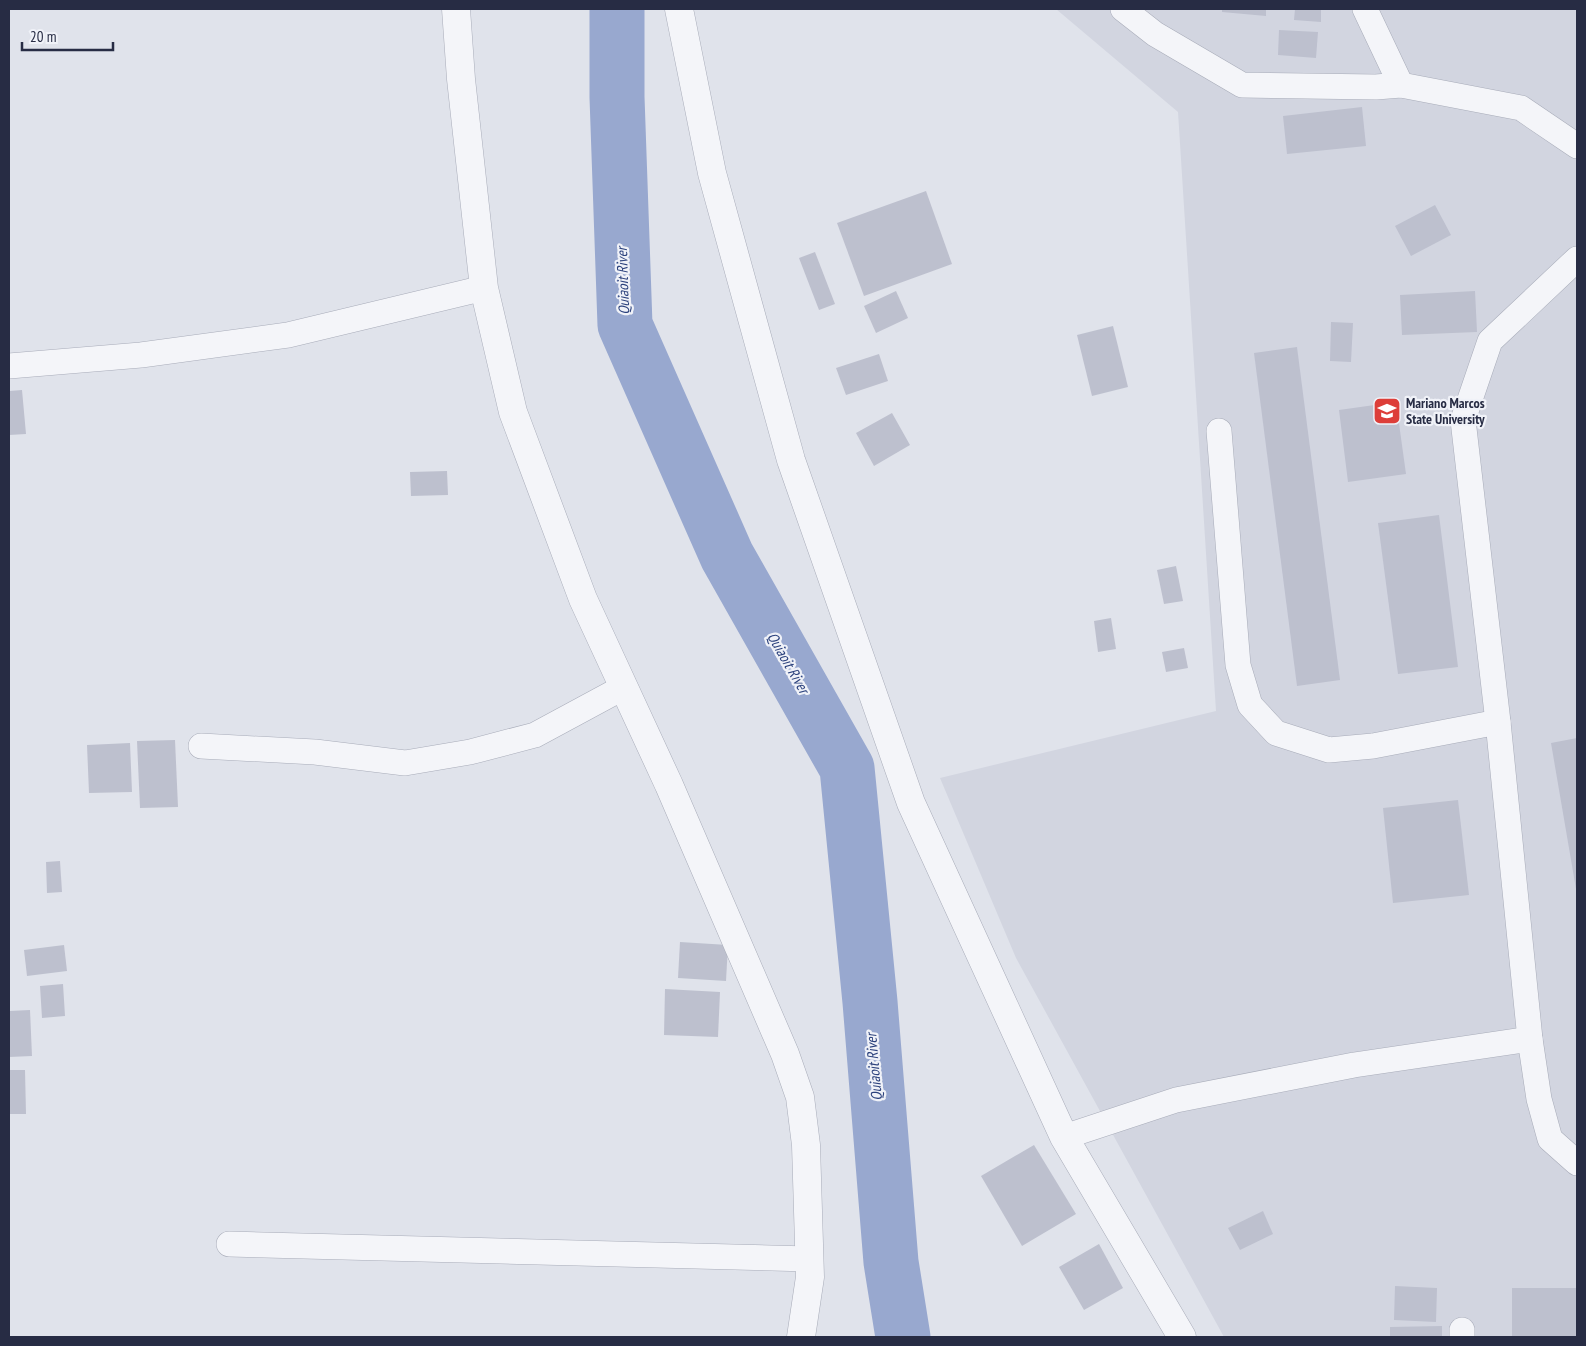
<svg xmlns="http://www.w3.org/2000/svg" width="1586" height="1346" font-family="'PT Sans Narrow',sans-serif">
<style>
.built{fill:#d2d5e0}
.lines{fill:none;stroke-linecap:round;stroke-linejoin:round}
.river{stroke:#98a8cf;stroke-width:55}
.building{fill:#bdc0ce}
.minor-casing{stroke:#a8acb9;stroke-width:26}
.tertiary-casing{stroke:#a8acb9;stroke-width:29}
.minor{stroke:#f4f5f9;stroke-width:25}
.tertiary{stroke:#f4f5f9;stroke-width:28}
.labels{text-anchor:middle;stroke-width:4.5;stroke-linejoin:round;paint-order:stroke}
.poi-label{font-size:14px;font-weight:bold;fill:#272c44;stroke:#f0f2f8;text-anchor:start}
.water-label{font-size:15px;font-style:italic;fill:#2c427d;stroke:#f0f2f8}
</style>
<rect width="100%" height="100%" fill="#e0e3eb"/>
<path class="built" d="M1056 9H1577V1337H1224L1016 958 940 778 1216 711 1178 112Z"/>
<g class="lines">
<path class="river" d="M617 9V97L625 325 727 556 847 768 870 1002 891 1262 903 1337"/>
</g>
<g class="building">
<path d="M1222 9H1266V16L1222 12Z"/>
<path d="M1295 9H1321V22L1294 20Z"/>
<path d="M1279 30 1318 32 1316 58 1278 55Z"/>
<path d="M1362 107 1366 146 1287 154 1283 116Z"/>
<path d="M926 191 952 264 864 296 837 223Z"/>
<path d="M1435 205 1451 235 1411 256 1395 226Z"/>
<path d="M815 252 835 304 819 310 799 258Z"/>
<path d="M896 291 908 318 876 333 864 306Z"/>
<path d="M1475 291 1477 332 1402 335 1400 295Z"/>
<path d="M1331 322 1353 323 1351 362 1330 361Z"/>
<path d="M1113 326 1128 387 1092 396 1077 335Z"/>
<path d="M1297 347 1340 680 1297 686 1254 353Z"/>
<path d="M879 354 888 381 846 395 836 368Z"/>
<path d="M22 390 26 434 9 435V391Z"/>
<path d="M1396 402 1406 474 1348 482 1339 410Z"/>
<path d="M892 413 910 445 874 466 856 433Z"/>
<path d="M447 471 448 495 411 496 410 472Z"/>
<path d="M1439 515 1458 667 1398 674 1378 523Z"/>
<path d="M1176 566 1183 601 1164 604 1157 570Z"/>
<path d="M1111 618 1116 649 1098 652 1094 621Z"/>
<path d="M1184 648 1188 668 1166 672 1162 652Z"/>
<path d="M1577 738V889H1576L1551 743Z"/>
<path d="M175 740 178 807 140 808 137 741Z"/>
<path d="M130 743 132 792 89 793 87 745Z"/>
<path d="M1458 800 1469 895 1393 903 1383 808Z"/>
<path d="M60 861 62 892 47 893 46 862Z"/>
<path d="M680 942 728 945 726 981 678 978Z"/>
<path d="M64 945 67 971 27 976 24 950Z"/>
<path d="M63 984 65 1016 42 1018 40 986Z"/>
<path d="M665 989 720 992 718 1037 664 1035Z"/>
<path d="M30 1010 32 1056 9 1057V1011Z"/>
<path d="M9 1070H25L26 1114H9Z"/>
<path d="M1034 1145 1076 1214 1022 1246 981 1176Z"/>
<path d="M1263 1211 1273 1234 1240 1250 1228 1228Z"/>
<path d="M1099 1244 1123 1288 1084 1310 1059 1267Z"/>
<path d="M1395 1286 1437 1288 1436 1322 1394 1320Z"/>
<rect x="1512" y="1288" width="65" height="49"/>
<path d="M1442 1326V1337H1390V1327Z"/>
</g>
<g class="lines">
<defs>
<g id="minor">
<path d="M1123 9 1155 34 1242 85 1376 87 1401 85 1521 108 1577 146"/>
<path d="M1365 9 1401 85"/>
<path d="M1577 259 1490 341 1463 420 1498 722 1530 1039 1539 1099 1550 1139 1577 1163"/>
<path d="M9 366 141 355 288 335 484 288"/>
<path d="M1219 431 1238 665 1250 705 1276 733 1329 750 1373 746 1498 722"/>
<path d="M201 746 315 752 405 763 470 752 535 735 624 687"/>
<path d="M1064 1137 1176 1100 1354 1065 1530 1039"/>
<path d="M229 1244 810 1259"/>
<path d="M1462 1330V1337"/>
</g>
<g id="tertiary">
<path d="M456 9 461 79 484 288 513 412 583 599 669 785 785 1054 800 1097 806 1145 810 1277 801 1337"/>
<path d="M679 9 712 173 791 460 911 803 1064 1137 1182 1337"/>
</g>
</defs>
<use href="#minor" class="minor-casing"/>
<use href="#tertiary" class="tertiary-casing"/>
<use href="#minor" class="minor"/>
<use href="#tertiary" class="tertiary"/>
</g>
<defs>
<symbol id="university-square" viewBox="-11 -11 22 22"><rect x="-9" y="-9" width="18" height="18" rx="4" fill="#dd3e39" stroke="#f0f2f8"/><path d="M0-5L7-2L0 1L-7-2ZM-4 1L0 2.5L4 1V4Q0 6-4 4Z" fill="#fff"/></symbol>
</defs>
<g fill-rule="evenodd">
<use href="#university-square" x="1371" y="395" width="32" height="32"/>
</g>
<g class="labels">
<g class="poi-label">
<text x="1406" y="408">Mariano Marcos<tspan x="1406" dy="16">State University</tspan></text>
</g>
<g class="water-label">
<text transform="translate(623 281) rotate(-92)" y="5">Quiaoit River</text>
<text transform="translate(788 663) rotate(60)" y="5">Quiaoit River</text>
<text transform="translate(874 1067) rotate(-95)" y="5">Quiaoit River</text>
</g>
</g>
<rect width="1586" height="1346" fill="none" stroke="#272c44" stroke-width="20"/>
<path d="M22 42v8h91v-8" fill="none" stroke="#272c44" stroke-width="2.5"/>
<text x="30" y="42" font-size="15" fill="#272c44" stroke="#f0f2f8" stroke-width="4" paint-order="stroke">20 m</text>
</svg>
